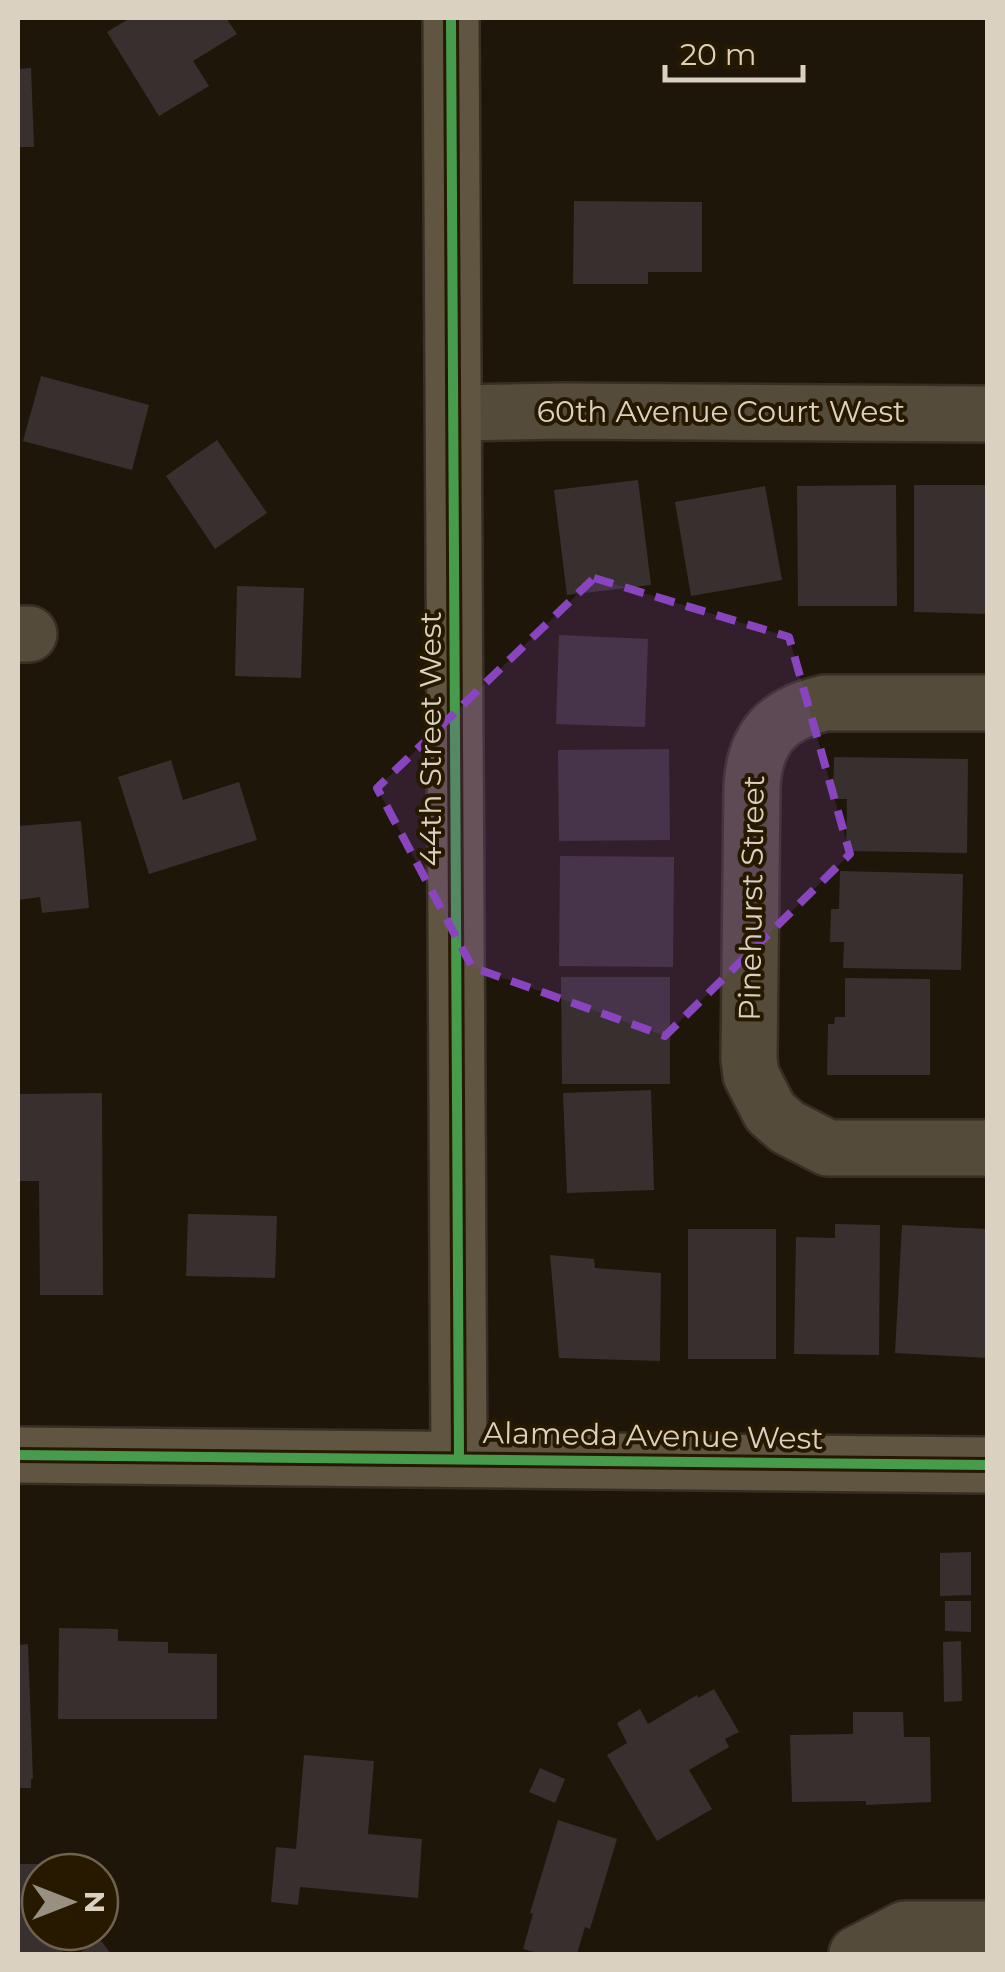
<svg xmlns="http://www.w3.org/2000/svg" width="1005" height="1972" font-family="Montserrat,sans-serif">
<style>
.building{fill:#37302f}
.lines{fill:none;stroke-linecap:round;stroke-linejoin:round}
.street-casing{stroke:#372f24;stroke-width:60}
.secondary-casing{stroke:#372f24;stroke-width:60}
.street{stroke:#544b3b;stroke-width:55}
.secondary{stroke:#5f5541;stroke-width:55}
.cycleway-casing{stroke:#261900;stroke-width:16}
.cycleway{stroke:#469c4c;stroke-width:10}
.marked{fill:#8945bf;fill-opacity:0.2;stroke:#8945bf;stroke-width:8;stroke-dasharray:20 12;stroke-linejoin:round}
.labels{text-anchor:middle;stroke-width:8;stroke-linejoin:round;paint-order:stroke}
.street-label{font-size:30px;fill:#dad1c1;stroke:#261900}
</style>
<rect width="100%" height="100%" fill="#1e1608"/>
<g class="building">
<path d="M130 18H226L237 34 193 61 209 86 159 116 107 32Z"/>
<path d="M31 68 34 147H18V69Z"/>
<path d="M574 201 702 202V272H648V284H573Z"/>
<path d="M41 376 149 405 132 470 23 441Z"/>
<path d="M217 440 267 513 215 549 166 476Z"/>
<path d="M638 480 651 585 567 595 554 490Z"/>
<path d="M896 485 897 606H798L797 486Z"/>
<path d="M914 485H988V614L914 612Z"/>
<path d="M765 486 782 580 691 596 675 502Z"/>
<path d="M237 586 304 588 301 678 235 676Z"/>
<path d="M559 635 648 639 645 727 556 724Z"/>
<path d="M669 749 670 840 559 841 558 750Z"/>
<path d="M834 757 968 759 967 853 846 851 847 799H833Z"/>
<path d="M171 760 183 800 239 782 257 840 149 874 118 777Z"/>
<path d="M81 821 89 908 42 913 40 897 18 900V826Z"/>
<path d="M560 856 674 857 673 967 559 966Z"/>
<path d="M840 871 963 874 961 970 843 968 844 942H830L831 909H839Z"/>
<path d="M561 977H670V1084H562Z"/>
<path d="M845 978 930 979V1075H827L828 1024H834L835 1017H845Z"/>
<path d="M651 1090 654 1190 567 1193 563 1093Z"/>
<path d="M102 1093 103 1295H40L39 1181H18V1094Z"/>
<path d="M188 1214 277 1216 275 1278 186 1276Z"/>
<path d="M835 1224 880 1225 879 1355 794 1354 796 1237 835 1238Z"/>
<path d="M902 1225 988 1229V1358L895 1353Z"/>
<rect x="688" y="1229" width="88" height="130"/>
<path d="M550 1255 594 1259 595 1268 661 1273 660 1361 559 1358Z"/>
<path d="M971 1552V1595L940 1596V1553Z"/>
<path d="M945 1601H971V1632L945 1631Z"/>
<path d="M59 1628 118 1629V1641L168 1642V1653L217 1654V1719H58Z"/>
<path d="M961 1641 962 1701 944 1702 943 1642Z"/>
<path d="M28 1644 33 1779H31V1788H18V1645Z"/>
<path d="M714 1689 739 1732 725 1739 729 1747 689 1770 712 1809 657 1841 607 1755 627 1743 617 1723 640 1709 648 1724 697 1695 698 1698Z"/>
<path d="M853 1712H903L904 1737H930L931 1802 866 1805V1801L792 1802 790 1735 853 1734Z"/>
<path d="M304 1755 374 1761 368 1834 422 1839 418 1898 300 1887 298 1905 271 1902 276 1847 296 1849Z"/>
<path d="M540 1768 565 1779 555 1803 529 1792Z"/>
<path d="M558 1820 617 1839 590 1929 585 1927 577 1954H541L523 1949 533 1914 530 1913Z"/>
<path d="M18 1864H58V1872H40V1932H46V1944L57 1945 65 1954H18Z"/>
<path d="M100 1939 111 1954H83L81 1952Z"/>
</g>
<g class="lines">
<defs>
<g id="street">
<path d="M454 413 564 411 988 414"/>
<path d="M18 634H29"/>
<path d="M988 703H825C777 714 755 737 752 786L749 1059 751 1075 770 1112 787 1127 828 1148H988"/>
<path d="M857 1954 905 1929H988"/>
</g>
<g id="secondary">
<path d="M451 18 459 1459"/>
<path d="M18 1455 988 1465"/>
</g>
</defs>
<use href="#street" class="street-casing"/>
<use href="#secondary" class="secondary-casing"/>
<use href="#street" class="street"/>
<use href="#secondary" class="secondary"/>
<defs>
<g id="cycleway">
<path d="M451 18 459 1459"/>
<path d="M18 1455 988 1465"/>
</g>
</defs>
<use href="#cycleway" class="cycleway-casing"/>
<use href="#cycleway" class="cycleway"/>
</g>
<path class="marked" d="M594 578 789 637 850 854 665 1036 472 967 377 788Z"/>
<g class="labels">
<g class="street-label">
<text x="721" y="422">60th Avenue Court West</text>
<text transform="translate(431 739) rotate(-90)" y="10">44th Street West</text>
<text transform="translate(752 898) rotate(-89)" y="10">Pinehurst Street</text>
<text transform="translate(653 1436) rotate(1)" y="10">Alameda Avenue West</text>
</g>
</g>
<rect width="1005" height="1972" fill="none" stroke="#dad1c1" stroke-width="40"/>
<g transform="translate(70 1902) rotate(90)"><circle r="48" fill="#261900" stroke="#6e634d" stroke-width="2.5"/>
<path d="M0-8L18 38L0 25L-18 38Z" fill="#989080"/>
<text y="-15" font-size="28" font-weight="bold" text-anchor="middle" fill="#dad1c1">N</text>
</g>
<path d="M665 65v15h138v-15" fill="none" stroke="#dad1c1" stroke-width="5"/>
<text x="680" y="65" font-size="30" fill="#dad1c1" stroke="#261900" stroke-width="8" paint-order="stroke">20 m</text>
</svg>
